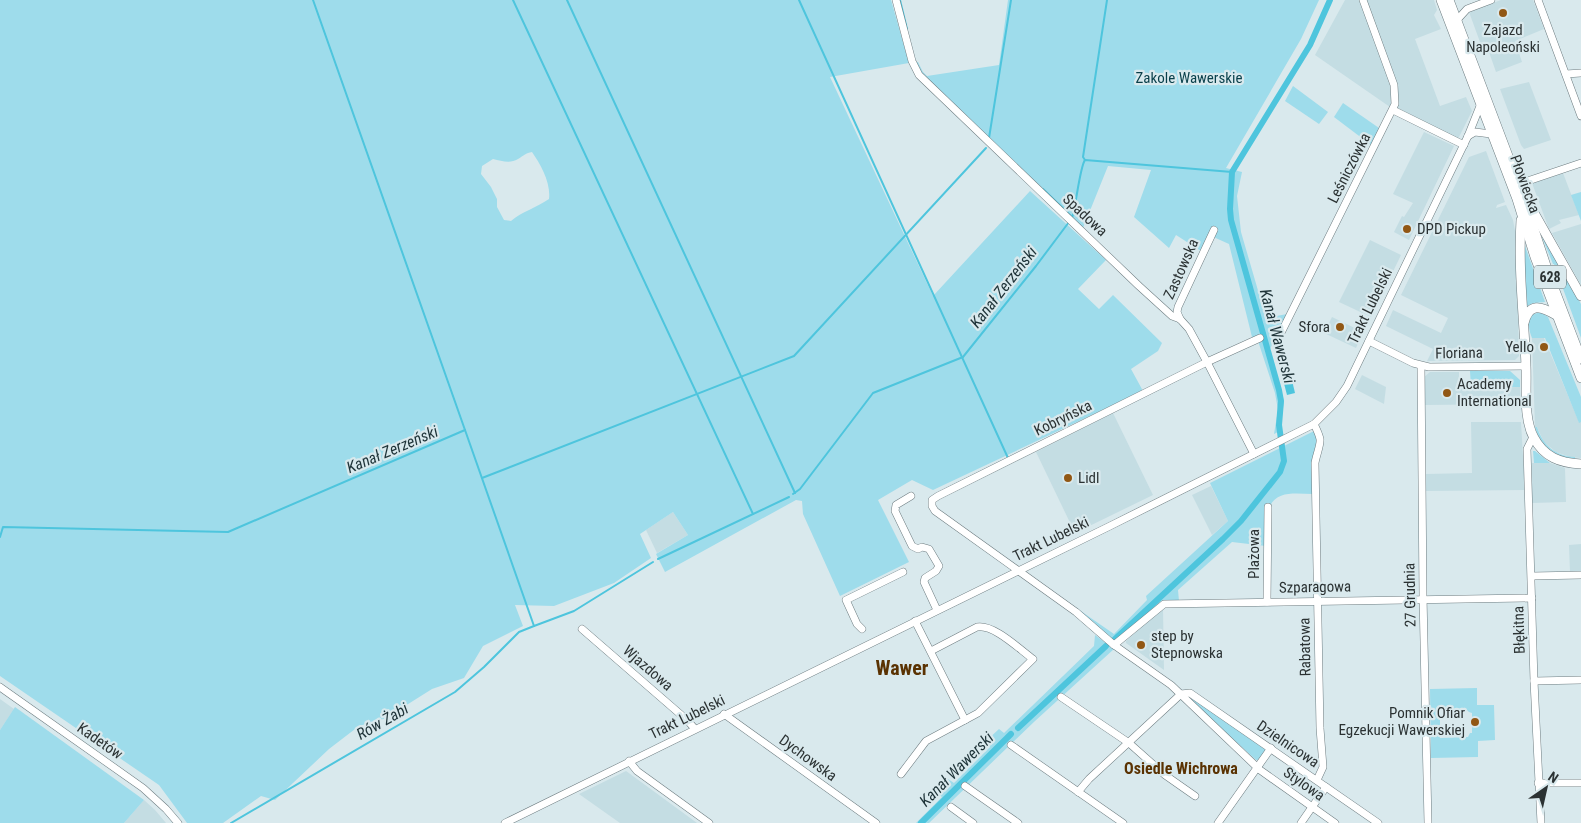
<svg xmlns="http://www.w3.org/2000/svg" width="1581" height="823" font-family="'Roboto Condensed',sans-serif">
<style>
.built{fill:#c4dde3}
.green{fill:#9edceb;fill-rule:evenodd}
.water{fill:#4ec5dd}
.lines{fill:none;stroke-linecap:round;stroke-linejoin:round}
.stream{stroke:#4ec5dd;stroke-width:2}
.canal{stroke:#4ec5dd;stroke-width:6}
.minor-casing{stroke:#6d7c80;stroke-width:8}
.major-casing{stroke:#6d7c80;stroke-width:10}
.minor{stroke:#fff;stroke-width:7}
.major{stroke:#fff;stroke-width:9}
.poi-dot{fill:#915714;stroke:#d9e9ed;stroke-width:2}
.labels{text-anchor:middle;stroke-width:4.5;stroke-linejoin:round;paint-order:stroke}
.shield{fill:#d9e9ed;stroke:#5f696b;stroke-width:1}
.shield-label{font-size:14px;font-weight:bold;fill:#2b3233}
.poi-label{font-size:15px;fill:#2b3233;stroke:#d9e9ed;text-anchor:start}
.park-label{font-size:15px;fill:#083f4a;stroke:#d9e9ed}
.street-label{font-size:15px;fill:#2b3233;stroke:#d9e9ed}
.water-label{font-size:16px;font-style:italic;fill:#1e3338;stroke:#d9e9ed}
.neighbourhood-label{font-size:16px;font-weight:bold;fill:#5a3202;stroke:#d9e9ed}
.district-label{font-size:20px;font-weight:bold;fill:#5a3202;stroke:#d9e9ed}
</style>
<rect width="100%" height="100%" fill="#d9e9ed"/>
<g class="built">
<path d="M1345 0H1434L1437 10 1434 15 1441 29 1415 39 1440 106 1466 97 1472 111 1458 139 1401 110 1390 107 1315 55Z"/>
<path d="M1501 0H1533L1544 29 1515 41 1522 62 1496 72 1489 52 1484 53 1469 12Z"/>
<path d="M1529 82 1551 140 1524 149 1521 145 1500 89Z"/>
<path d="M1424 132 1454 146 1409 240 1394 232 1402 216 1404 217 1413 203 1393 194Z"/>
<path d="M1486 151 1505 202 1497 205 1496 208 1506 205 1513 220 1516 236 1519 356 1515 360 1427 361 1433 349 1386 326 1393 310 1441 333 1448 318 1401 295 1469 157Z"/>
<path d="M1563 173 1579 215 1559 220 1561 223 1549 229 1532 183Z"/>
<path d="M1581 224V285L1552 233Z"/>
<path d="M1370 240 1401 255 1371 317 1339 302Z"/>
<path d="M1332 317 1363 332 1356 348 1324 333Z"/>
<path d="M1532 338H1544L1579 422H1581V458L1570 457 1556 452 1544 442 1537 427H1535Z"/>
<path d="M1430 372H1459V388L1520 387 1521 404 1425 405 1423 378Z"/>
<path d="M1362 375 1386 387 1384 404 1355 389Z"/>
<path d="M1113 413 1153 495 1075 533 1036 452Z"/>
<path d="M1471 422H1521L1525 490 1426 491V474L1472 473Z"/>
<path d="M1532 463H1550L1565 468 1566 502 1532 503Z"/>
<path d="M1211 486 1228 521 1212 535 1192 495Z"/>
<path d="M673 512 688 535 657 553 646 530Z"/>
<path d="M1581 544V571L1570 572 1569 545Z"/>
<path d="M1163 608 1164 670 1126 643V641Z"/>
<path d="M0 699 14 709 0 730Z"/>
<path d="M626 771 697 823H620L579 794Z"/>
<path d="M144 800 155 810 166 823H124Z"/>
</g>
<g class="green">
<path d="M0 0H891L909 63 830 77 933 296 1030 191 1106 260 1078 289 1099 309 1113 295 1162 343 1158 351 1131 369 1143 391 933 490 912 480 878 500 909 562 840 596 803 514 802 501 796 500 665 572 656 554 688 535 673 512 640 534 651 558 614 583 554 606 515 605 523 626 483 646 464 678 432 689 405 706 390 717 359 726 329 749 275 800 261 796 223 823H187L159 785 0 676ZM532 152C541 165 551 183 549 199 536 208 523 211 511 221L504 220 497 207V199L491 187 481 174 482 166 493 159C502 161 510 164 518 159 523 156 526 153 532 152Z"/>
<path d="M1008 0H1319L1301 39 1226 168 1242 172 1237 196 1241 232 1266 318 1287 314 1270 349 1284 401 1280 431 1274 434 1278 410 1275 393 1258 341 1252 337 1229 244 1209 235 1201 251 1176 235 1169 248 1134 217 1151 170 1108 166 1083 228 920 75 914 62H918L923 72 927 76 999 65Z"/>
<path d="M1293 86 1328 112 1319 124 1285 101Z"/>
<path d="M1343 103 1379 128 1371 145 1334 117Z"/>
<path d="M1581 192V221L1571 195Z"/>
<path d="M1542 237 1547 243 1581 304V338L1554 264H1553Z"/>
<path d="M1525 246 1545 302 1533 303 1525 307Z"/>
<path d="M1540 312 1548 317 1581 397V422L1579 423 1545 338H1532C1529 330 1527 323 1532 315Z"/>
<path d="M1470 371H1510L1520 380V387H1471Z"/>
<path d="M1535 427H1537C1543 445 1555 456 1575 457V460C1555 456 1540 447 1535 427Z"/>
<path d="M1314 431 1318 438 1314 452 1313 494C1297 494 1278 490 1270 506L1266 546 1232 542 1178 590 1179 601H1168L1114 641 1075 607 1114 634 1147 600 1146 596 1228 521 1210 483Z"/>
<path d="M1533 451H1535L1550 463H1534Z"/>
<path d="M1095 635 1114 649 1035 721 929 823H916L942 797 935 792 948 779 954 783 990 747 984 743 999 729 1004 733 1094 646Z"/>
<path d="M1477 688V705H1494L1495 740 1478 741V757L1431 758 1430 689ZM1440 709H1466L1469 712 1472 713V733H1470L1468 737 1440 738Z"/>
<path d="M1188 695 1266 750 1259 760H1256L1187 697Z"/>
<path d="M15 707 144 800 124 823H0V730Z"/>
</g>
<path class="water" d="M1287 371 1290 372 1295 393 1287 395 1281 372Z"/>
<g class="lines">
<g class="stream">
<path d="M313 0 465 430"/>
<path d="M513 0 753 514"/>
<path d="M567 0 795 493"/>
<path d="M799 0 1008 458"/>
<path d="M900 0 907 29"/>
<path d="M989 138 1011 0"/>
<path d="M1085 160 1083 157 1107 0"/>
<path d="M1043 189 1072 217"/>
<path d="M1072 218C1076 206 1080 166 1085 160L1232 172"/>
<path d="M482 478 794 356 986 148"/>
<path d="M793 494 800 489 873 393 963 357 1036 266 1069 222"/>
<path d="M0 537 3 527 228 532 465 430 534 626 574 611 653 562"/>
<path d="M658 559 789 497"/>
<path d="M231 823 455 692 484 667 519 632 534 626"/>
</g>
<g class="canal">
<path d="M1115 639 1223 539 1241 521 1280 472 1284 461 1279 425 1281 401 1279 390 1231 220 1230 209 1232 172 1310 45 1330 0"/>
<path d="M1018 728 1106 646"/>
<path d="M921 823 1011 734"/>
</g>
<defs>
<g id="minor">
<path d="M896 0 912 61 919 75 1139 286 1172 316 1180 319 1189 329 1207 362 1254 454"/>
<path d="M1538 0 1581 116"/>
<path d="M1457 20 1467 9 1491 0"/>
<path d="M1566 74 1581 73"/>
<path d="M1393 110 1464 145"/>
<path d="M1468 136 1475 132 1491 134"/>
<path d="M1519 184 1581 163"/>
<path d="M1180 319 1177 312 1178 307 1214 230"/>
<path d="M1260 338 1207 362 938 496 932 500V506L935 511 1076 612 1114 645 1171 685 1260 770 1335 823"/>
<path d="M1277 341 1395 104 1394 85 1363 0"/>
<path d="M1369 341 1413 363 1429 367 1526 366"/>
<path d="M1421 366 1423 596 1428 823"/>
<path d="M1314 424C1316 428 1319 434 1320 439 1321 444 1316 456 1315 463L1320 728 1323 767 1317 780"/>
<path d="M1533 437 1527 449 1534 681 1541 823"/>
<path d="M911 496 896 505 895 511 912 546 918 549 922 547 929 549 939 566 936 571 925 578 924 582 937 610"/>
<path d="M1532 576 1581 575"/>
<path d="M1267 602 1268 507"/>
<path d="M915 621 965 720"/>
<path d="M582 629 687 720 695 729"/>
<path d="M862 629 857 624 846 600 903 572"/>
<path d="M1114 645 1164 604 1532 598"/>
<path d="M1534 681 1581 680"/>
<path d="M0 687 143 788 166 809 178 823"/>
<path d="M1061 697 1129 743 1165 775 1195 796"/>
<path d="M724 714 876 823"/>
<path d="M1011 745 1123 823"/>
<path d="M629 761 637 771 709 823"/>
<path d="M901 774 926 741 978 713 1033 659C1019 649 994 624 977 627L931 651"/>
<path d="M1538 783H1581"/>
<path d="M965 786 1018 823"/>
<path d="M1078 792 1089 779 1181 694 1190 693 1378 823"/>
<path d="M951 807 973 823"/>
<path d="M505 823 1110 526 1314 424 1336 402 1347 386 1468 136 1480 106"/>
<path d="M1218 823 1271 748"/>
<path d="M1301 823 1326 787"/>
</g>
<g id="major">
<path d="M1441 0 1517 199 1535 257 1581 378"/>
<path d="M1449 0 1522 193 1549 275 1581 359"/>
<path d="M1529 204 1581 296"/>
<path d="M1521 220C1518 269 1524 318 1526 366 1527 389 1523 418 1534 438 1544 457 1560 463 1581 464"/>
<path d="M1524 323C1529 302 1541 306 1556 315"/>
</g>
</defs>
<use href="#minor" class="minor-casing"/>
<use href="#major" class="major-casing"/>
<use href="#minor" class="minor"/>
<use href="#major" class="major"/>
</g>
<g class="poi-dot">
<circle cx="1503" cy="13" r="5"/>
<circle cx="1407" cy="229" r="5"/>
<circle cx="1340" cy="327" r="5"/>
<circle cx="1544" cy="347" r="5"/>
<circle cx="1447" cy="393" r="5"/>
<circle cx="1068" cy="478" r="5"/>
<circle cx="1141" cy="645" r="5"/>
<circle cx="1475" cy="722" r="5"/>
</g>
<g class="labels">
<rect class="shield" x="1534" y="265.5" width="32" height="23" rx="4"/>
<g class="shield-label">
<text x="1550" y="282">628</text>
</g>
<g class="poi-label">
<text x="1503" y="35" text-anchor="middle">Zajazd<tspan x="1503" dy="17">Napoleoński</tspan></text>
<text x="1417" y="234">DPD Pickup</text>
<text x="1330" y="332" text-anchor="end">Sfora</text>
<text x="1534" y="352" text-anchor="end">Yello</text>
<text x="1457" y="389">Academy<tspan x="1457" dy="17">International</tspan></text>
<text x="1078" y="483">Lidl</text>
<text x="1151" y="641">step by<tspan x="1151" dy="17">Stepnowska</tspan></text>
<text x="1465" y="718" text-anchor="end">Pomnik Ofiar<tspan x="1465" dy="17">Egzekucji Wawerskiej</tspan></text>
</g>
<g class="park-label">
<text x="1189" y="83">Zakole Wawerskie</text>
</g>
<g class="street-label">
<text transform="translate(1349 168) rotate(-63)" y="5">Leśniczówka</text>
<text transform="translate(1525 184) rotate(70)" y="5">Płowiecka</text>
<text transform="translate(1085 215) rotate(43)" y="5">Spadowa</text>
<text transform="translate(1181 269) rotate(-66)" y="5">Zastowska</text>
<text transform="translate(1370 306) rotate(-64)" y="5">Trakt Lubelski</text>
<text transform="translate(1459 353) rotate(-1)" y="5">Floriana</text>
<text transform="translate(1063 418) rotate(-26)" y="5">Kobryńska</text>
<text transform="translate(1051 539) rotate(-26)" y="5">Trakt Lubelski</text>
<text transform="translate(1254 554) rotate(-90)" y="5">Plażowa</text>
<text transform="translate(1315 587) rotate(-1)" y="5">Szparagowa</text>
<text transform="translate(1410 595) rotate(-91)" y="5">27 Grudnia</text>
<text transform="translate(1519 630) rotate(-92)" y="5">Błękitna</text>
<text transform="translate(1305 647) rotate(-91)" y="5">Rabatowa</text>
<text transform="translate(648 668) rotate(41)" y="5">Wjazdowa</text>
<text transform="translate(687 717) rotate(-26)" y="5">Trakt Lubelski</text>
<text transform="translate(100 741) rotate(35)" y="5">Kadetów</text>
<text transform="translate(1288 744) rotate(34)" y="5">Dzielnicowa</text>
<text transform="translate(808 758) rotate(36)" y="5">Dychowska</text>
<text transform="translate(1304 784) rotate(35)" y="5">Stylowa</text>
</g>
<g class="water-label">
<text transform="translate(1003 287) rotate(-52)" y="6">Kanał Zerzeński</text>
<text transform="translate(1278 336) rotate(75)" y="6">Kanał Wawerski</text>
<text transform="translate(392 449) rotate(-23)" y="6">Kanał Zerzeński</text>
<text transform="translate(382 721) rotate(-30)" y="6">Rów Żabi</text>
<text transform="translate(956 769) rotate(-45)" y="6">Kanał Wawerski</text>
</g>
<g class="neighbourhood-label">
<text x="1181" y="774">Osiedle Wichrowa</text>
</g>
<g class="district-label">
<text x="902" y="675">Wawer</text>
</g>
</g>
<g transform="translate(1546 788) rotate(34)" stroke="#d9e9ed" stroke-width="4" paint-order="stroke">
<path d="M0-4L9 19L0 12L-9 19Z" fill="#2b3233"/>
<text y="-8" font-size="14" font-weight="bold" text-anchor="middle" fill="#2b3233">N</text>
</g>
</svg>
